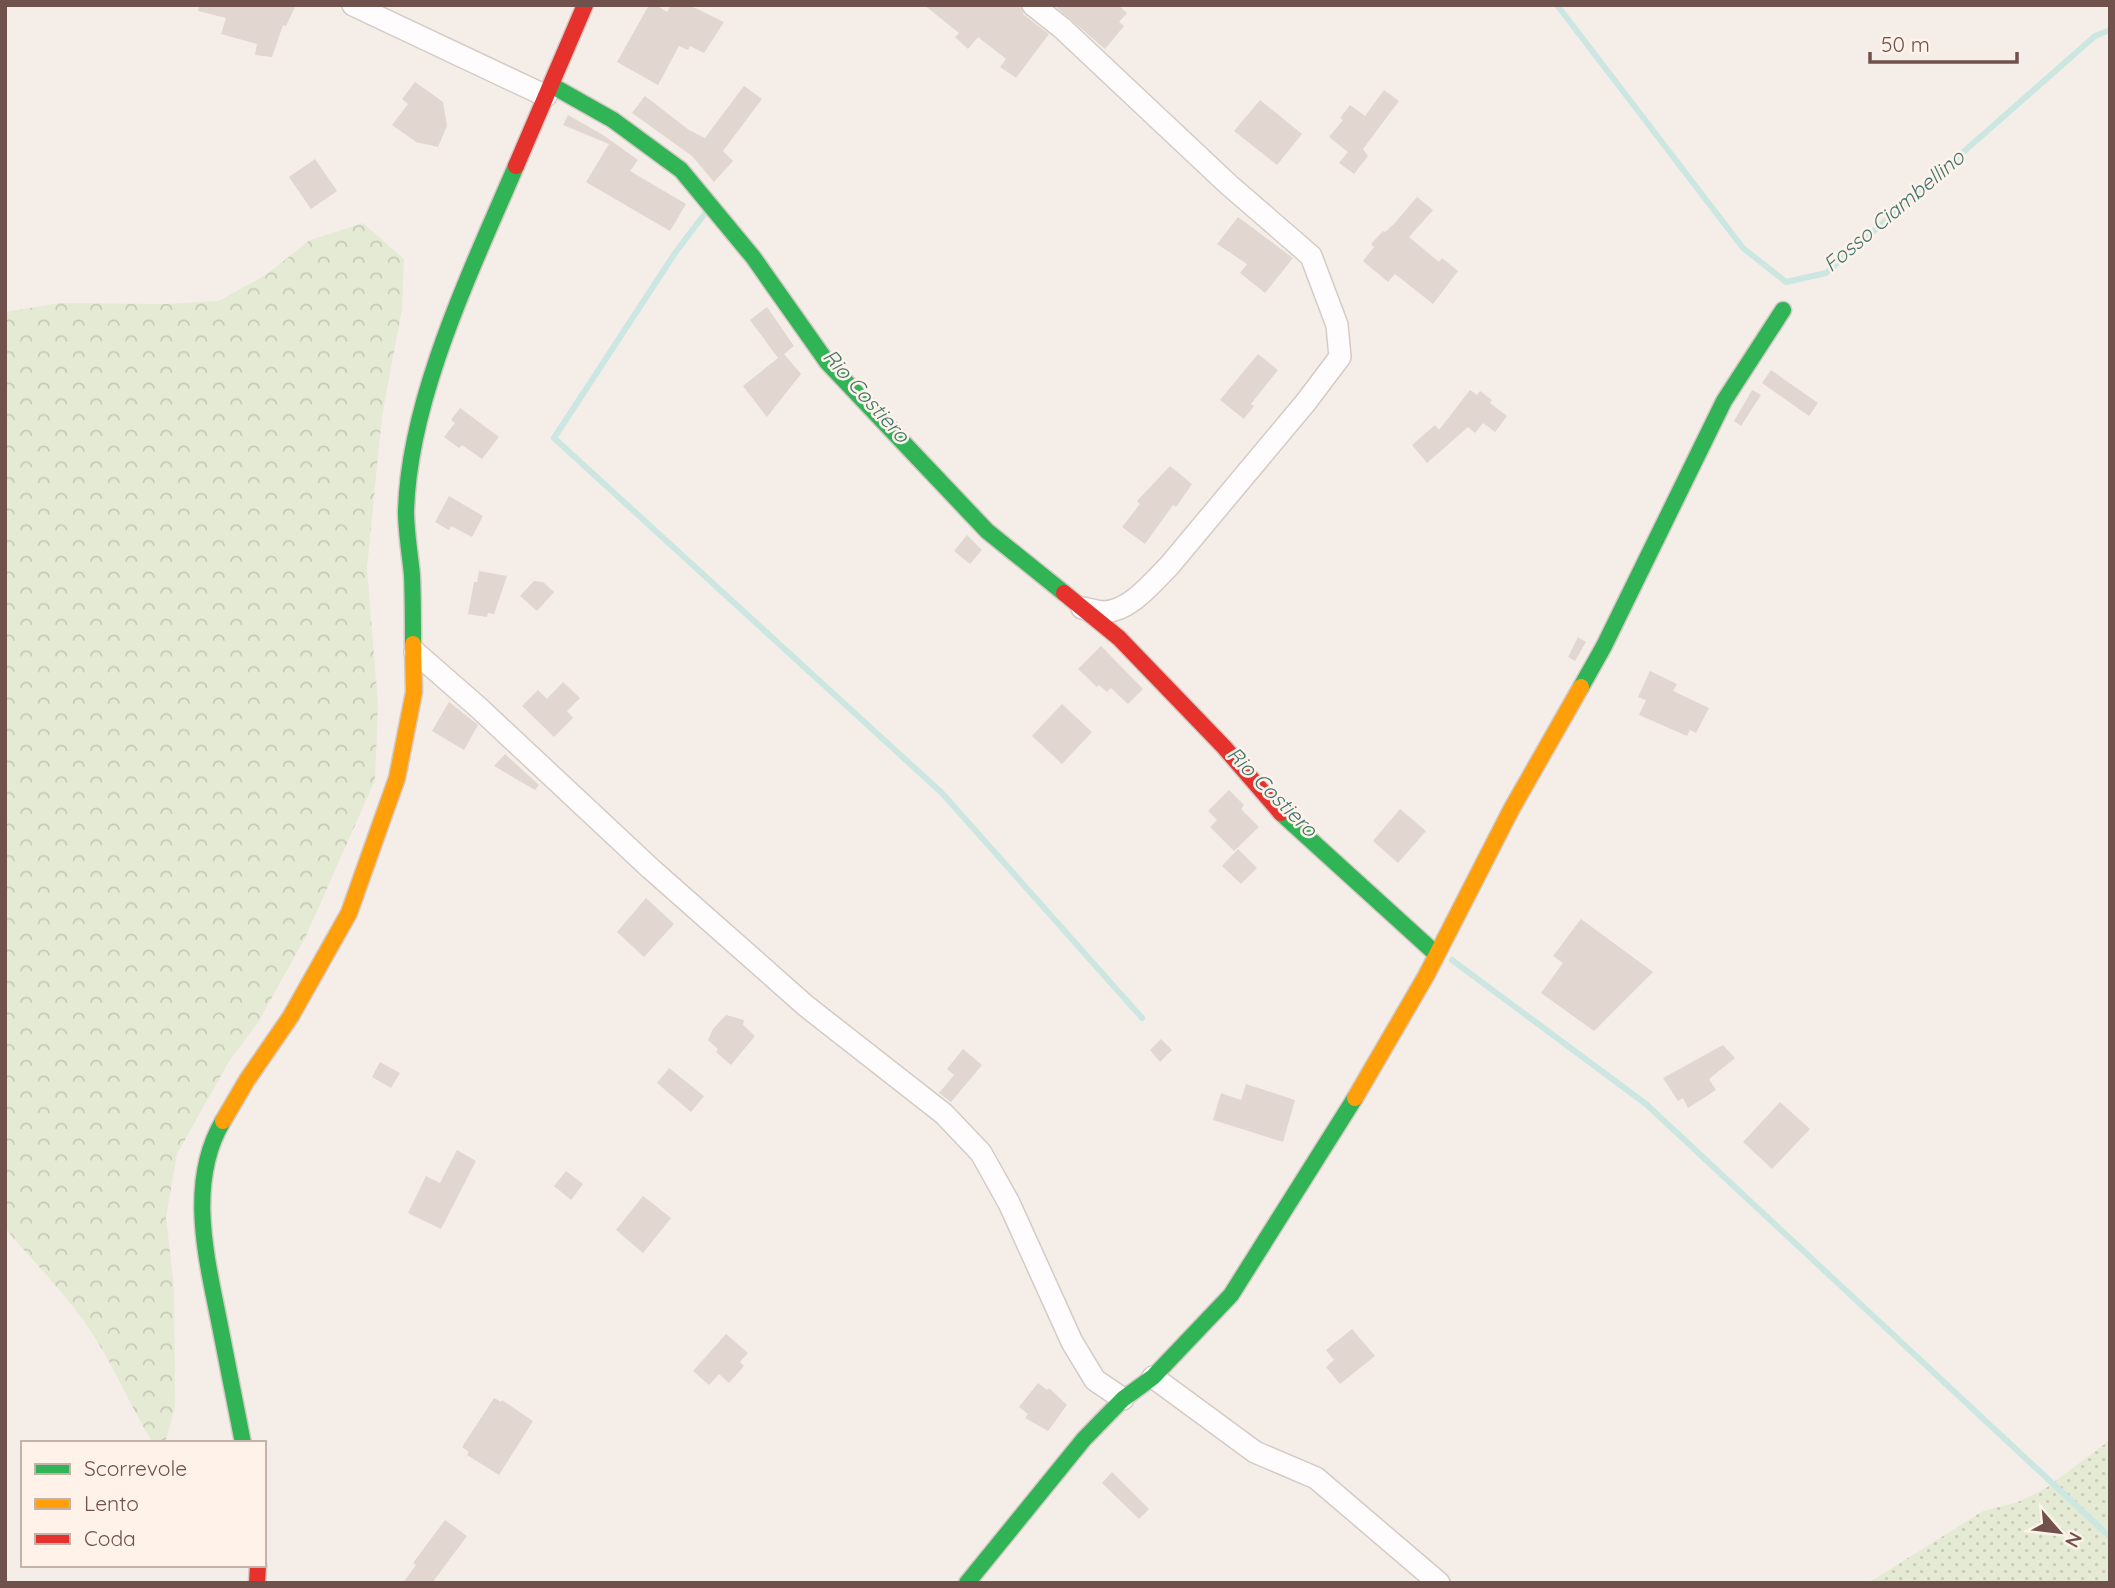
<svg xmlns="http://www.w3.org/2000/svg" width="2115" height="1588" font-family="Quicksand,sans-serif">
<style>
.grass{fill:url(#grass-dots)}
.forest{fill:url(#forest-crowns)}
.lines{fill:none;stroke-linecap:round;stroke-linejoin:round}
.stream{stroke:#cce6e2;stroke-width:6}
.building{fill:#e1d6d0}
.street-casing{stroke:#d4cac6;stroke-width:24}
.fast-casing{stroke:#d4c9c5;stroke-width:19}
.slow-casing{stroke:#d4c9c5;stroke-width:19}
.jam-casing{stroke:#d4c9c5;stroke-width:19}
.street{stroke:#fefcfc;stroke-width:21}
.fast{stroke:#30b455;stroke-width:16}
.slow{stroke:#ff9f0a;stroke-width:16}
.jam{stroke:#e5322d;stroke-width:16}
.labels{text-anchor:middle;stroke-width:5;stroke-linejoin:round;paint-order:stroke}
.water-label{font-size:21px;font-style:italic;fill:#407573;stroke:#fef2e9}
</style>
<defs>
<pattern id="grass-dots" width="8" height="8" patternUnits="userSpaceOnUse" patternTransform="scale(1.75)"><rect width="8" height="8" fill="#e5ead4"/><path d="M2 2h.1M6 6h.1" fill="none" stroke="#c8cab8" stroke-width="1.8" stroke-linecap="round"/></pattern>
<pattern id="forest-crowns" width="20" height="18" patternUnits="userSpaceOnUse" patternTransform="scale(1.75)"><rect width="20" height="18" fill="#e5ead4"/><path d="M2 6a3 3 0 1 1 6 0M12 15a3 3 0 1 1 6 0" fill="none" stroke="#c8cab8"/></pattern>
</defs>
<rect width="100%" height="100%" fill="#f5eee8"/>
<path class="grass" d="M2110 1440V1583H1868L1983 1511 2018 1502 2046 1488Z"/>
<path class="forest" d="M363 223 404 259 402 309 382 416 367 569 378 704 375 780 305 938 257 1024 228 1063 177 1154 166 1217 174 1287 175 1408 165 1443H153C128 1403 111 1358 83 1320 60 1288 31 1259 5 1228V312L60 303 165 304 218 301 266 275 310 240Z"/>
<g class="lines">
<g class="stream">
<path d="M1557 5 1743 248 1786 282 1826 273 2095 36 2110 30"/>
<path d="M706 212 675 253 554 438 942 793 1142 1018"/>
<path d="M1452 960 1646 1104 2110 1537"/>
</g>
</g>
<g class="building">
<path d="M199 5H296L286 26 283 25 272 57 255 55 257 44 221 34 226 18 198 11Z"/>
<path d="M649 5H656L667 12 671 5H689L724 22 704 53 690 46 688 50 679 46 658 85 617 62Z"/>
<path d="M924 5H1020L1024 15 1049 34 1016 78 1000 67 1006 59 978 37 968 49 955 37 959 33Z"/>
<path d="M1054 5H1118L1127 13 1119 22 1124 26 1105 49Z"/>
<path d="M415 82 443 102 447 126 438 147 416 142 392 125 408 104 402 99Z"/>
<path d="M744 86 762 99 723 151 733 161 714 182 692 156 632 113 645 96 689 130 705 138Z"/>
<path d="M1384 90 1399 101 1363 149 1368 156 1354 174 1339 163 1348 152 1329 137 1343 120 1340 118 1350 105 1365 116Z"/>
<path d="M1260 100 1302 134 1277 165 1234 131Z"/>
<path d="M568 115 603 135 638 160 630 171 686 204 670 231 586 182 609 144 563 125Z"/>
<path d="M315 159 337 191 311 209 289 177Z"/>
<path d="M1417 197 1433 210 1409 237 1439 262 1442 258 1458 271 1433 304 1395 274 1388 282 1363 261 1374 247 1371 244 1383 231 1385 232 1394 224Z"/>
<path d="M1238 217 1293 258 1265 293 1240 273 1247 264 1217 244Z"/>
<path d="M767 307 794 346 784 354 801 374 767 417 743 386 778 358 750 320Z"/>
<path d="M1258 354 1278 370 1251 404 1254 406 1244 419 1220 400Z"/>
<path d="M1771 370 1818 403 1809 416 1762 383Z"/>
<path d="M1470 390 1477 395 1480 391 1492 400 1490 403 1507 416 1495 432 1483 423 1475 433 1468 427 1427 463 1412 445 1435 425 1439 430Z"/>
<path d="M1752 390 1761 395 1741 426 1734 421Z"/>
<path d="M460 408 499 437 482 459 462 445 459 448 444 437 455 423 451 420Z"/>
<path d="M1170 466 1192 484 1176 507 1173 505 1145 544 1122 527 1140 504 1137 501Z"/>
<path d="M449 496 483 516 472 537 451 526 449 530 435 522Z"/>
<path d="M967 535 982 550 970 564 954 551Z"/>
<path d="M479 571 507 576 494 614 488 613 487 617 468 614 474 582H477Z"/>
<path d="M534 581 543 582 554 592 537 611 520 596Z"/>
<path d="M1578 637 1586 642 1575 661 1568 657Z"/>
<path d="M1101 646 1143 689 1128 704 1111 688 1107 692 1099 685 1097 687 1078 669Z"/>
<path d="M1650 671 1677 684 1673 691 1709 708 1696 733 1690 730 1687 736 1639 715 1646 700 1638 697Z"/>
<path d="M563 682 580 698 567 711 573 718 554 737 522 706 538 690 547 699Z"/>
<path d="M449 702 478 725 464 750 432 731Z"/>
<path d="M1062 704 1092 732 1062 764 1032 736Z"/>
<path d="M505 754 539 785 535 790 494 766Z"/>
<path d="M1229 790 1244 805 1241 809 1259 827 1234 851 1210 827 1217 820 1208 811Z"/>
<path d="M1400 809 1426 831 1398 863 1373 841Z"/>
<path d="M1238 849 1257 868 1241 884 1222 866Z"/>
<path d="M646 898 674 924 644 957 617 932Z"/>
<path d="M1581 919 1653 972 1594 1031 1541 993 1563 963 1553 956Z"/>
<path d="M726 1015 744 1020 743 1025 755 1036 731 1065 716 1052 718 1049 708 1040 713 1029Z"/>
<path d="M1161 1039 1172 1050 1160 1062 1150 1050Z"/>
<path d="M1723 1045 1735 1058 1709 1079 1716 1090 1688 1108 1683 1098 1678 1101 1663 1078Z"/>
<path d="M963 1049 982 1065 951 1102 939 1093 954 1075 947 1069Z"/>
<path d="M380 1062 400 1073 391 1088 372 1077Z"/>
<path d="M669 1068 704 1096 691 1112 657 1083Z"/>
<path d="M1246 1084 1295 1100 1283 1142 1213 1120 1221 1093 1241 1100Z"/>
<path d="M1780 1102 1810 1129 1772 1169 1743 1142Z"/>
<path d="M457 1150 476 1161 441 1229 408 1213 426 1176 440 1183Z"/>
<path d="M566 1171 583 1184 571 1200 554 1186Z"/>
<path d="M643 1196 671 1218 643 1253 616 1230Z"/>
<path d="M1352 1329 1375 1356 1340 1384 1326 1367 1334 1360 1326 1350Z"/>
<path d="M726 1334 748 1353 740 1362 744 1366 729 1383 719 1374 709 1385 693 1371Z"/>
<path d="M1038 1383 1047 1390 1049 1388 1067 1405 1048 1431 1025 1418 1028 1414 1019 1407Z"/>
<path d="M494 1398 501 1402 502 1400 533 1421 499 1475 467 1455 469 1452 462 1447Z"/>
<path d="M1112 1472 1149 1509 1139 1519 1102 1483Z"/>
<path d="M445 1520 467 1536 432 1583H403L416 1565 413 1563Z"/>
</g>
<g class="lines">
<defs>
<g id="street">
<path d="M353 5 546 96"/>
<path d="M1033 5 1062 28 1229 185 1311 256 1337 325 1340 357 1306 402 1169 566C1152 583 1130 611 1104 612 1097 612 1089 609 1082 608"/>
<path d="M415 652 479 708 650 868 806 1006 944 1114 981 1153 1009 1203 1072 1342 1095 1380 1123 1399"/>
<path d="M1153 1377 1255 1452 1316 1478 1439 1583"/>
</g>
<g id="fast">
<path d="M551 85 613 120 681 170 753 257 827 362 987 531 1064 593"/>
<path d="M413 644C413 621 413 598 412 575 410 554 406 532 406 511 409 398 472 269 516 166"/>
<path d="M1581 687 1604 646 1724 401 1783 310"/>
<path d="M1281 813 1435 953"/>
<path d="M223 1121C187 1182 206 1256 219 1321 227 1362 235 1402 243 1443"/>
<path d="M967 1583 1084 1439 1123 1399 1153 1377 1231 1295 1355 1098"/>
</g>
<g id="slow">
<path d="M1355 1098 1426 976 1511 810 1581 687"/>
<path d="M223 1121 247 1080 291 1016 349 913 397 778 414 692 413 644"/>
</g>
<g id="jam">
<path d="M516 166 585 5"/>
<path d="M1064 593 1119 638 1224 747 1281 813"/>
<path d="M257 1583 258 1565"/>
</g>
</defs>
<use href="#street" class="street-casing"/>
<use href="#fast" class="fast-casing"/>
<use href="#slow" class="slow-casing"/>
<use href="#jam" class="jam-casing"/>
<use href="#street" class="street"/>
<use href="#fast" class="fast"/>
<use href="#slow" class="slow"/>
<use href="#jam" class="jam"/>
</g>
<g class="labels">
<g class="water-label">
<text transform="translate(1894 211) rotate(-40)" y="7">Fosso Ciambellino</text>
<text transform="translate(866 396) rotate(48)" y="7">Rio Costiero</text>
<text transform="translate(1272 792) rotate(45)" y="7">Rio Costiero</text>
</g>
</g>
<rect width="2115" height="1588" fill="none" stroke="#70514b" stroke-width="14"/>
<rect x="21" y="1441" width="245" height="126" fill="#fef2e9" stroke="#c5b2aa" stroke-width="2"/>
<rect x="35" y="1464" width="35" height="10" fill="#30b455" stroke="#c5b2aa" stroke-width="2"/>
<text x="84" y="1476" font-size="21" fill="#70514b">Scorrevole</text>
<rect x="35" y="1499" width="35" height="10" fill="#ff9f0a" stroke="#c5b2aa" stroke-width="2"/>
<text x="84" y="1511" font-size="21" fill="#70514b">Lento</text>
<rect x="35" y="1534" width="35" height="10" fill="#e5322d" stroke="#c5b2aa" stroke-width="2"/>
<text x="84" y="1546" font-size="21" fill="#70514b">Coda</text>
<g transform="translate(2059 1532) rotate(118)" stroke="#fef2e9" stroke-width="5" paint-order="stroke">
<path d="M0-5L12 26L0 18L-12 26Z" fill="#70514b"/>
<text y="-10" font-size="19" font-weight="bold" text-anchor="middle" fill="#70514b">N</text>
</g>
<path d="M1870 52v10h147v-10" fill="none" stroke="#70514b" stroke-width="3.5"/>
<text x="1881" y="52" font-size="21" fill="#70514b" stroke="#fef2e9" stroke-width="5" paint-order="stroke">50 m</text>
</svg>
